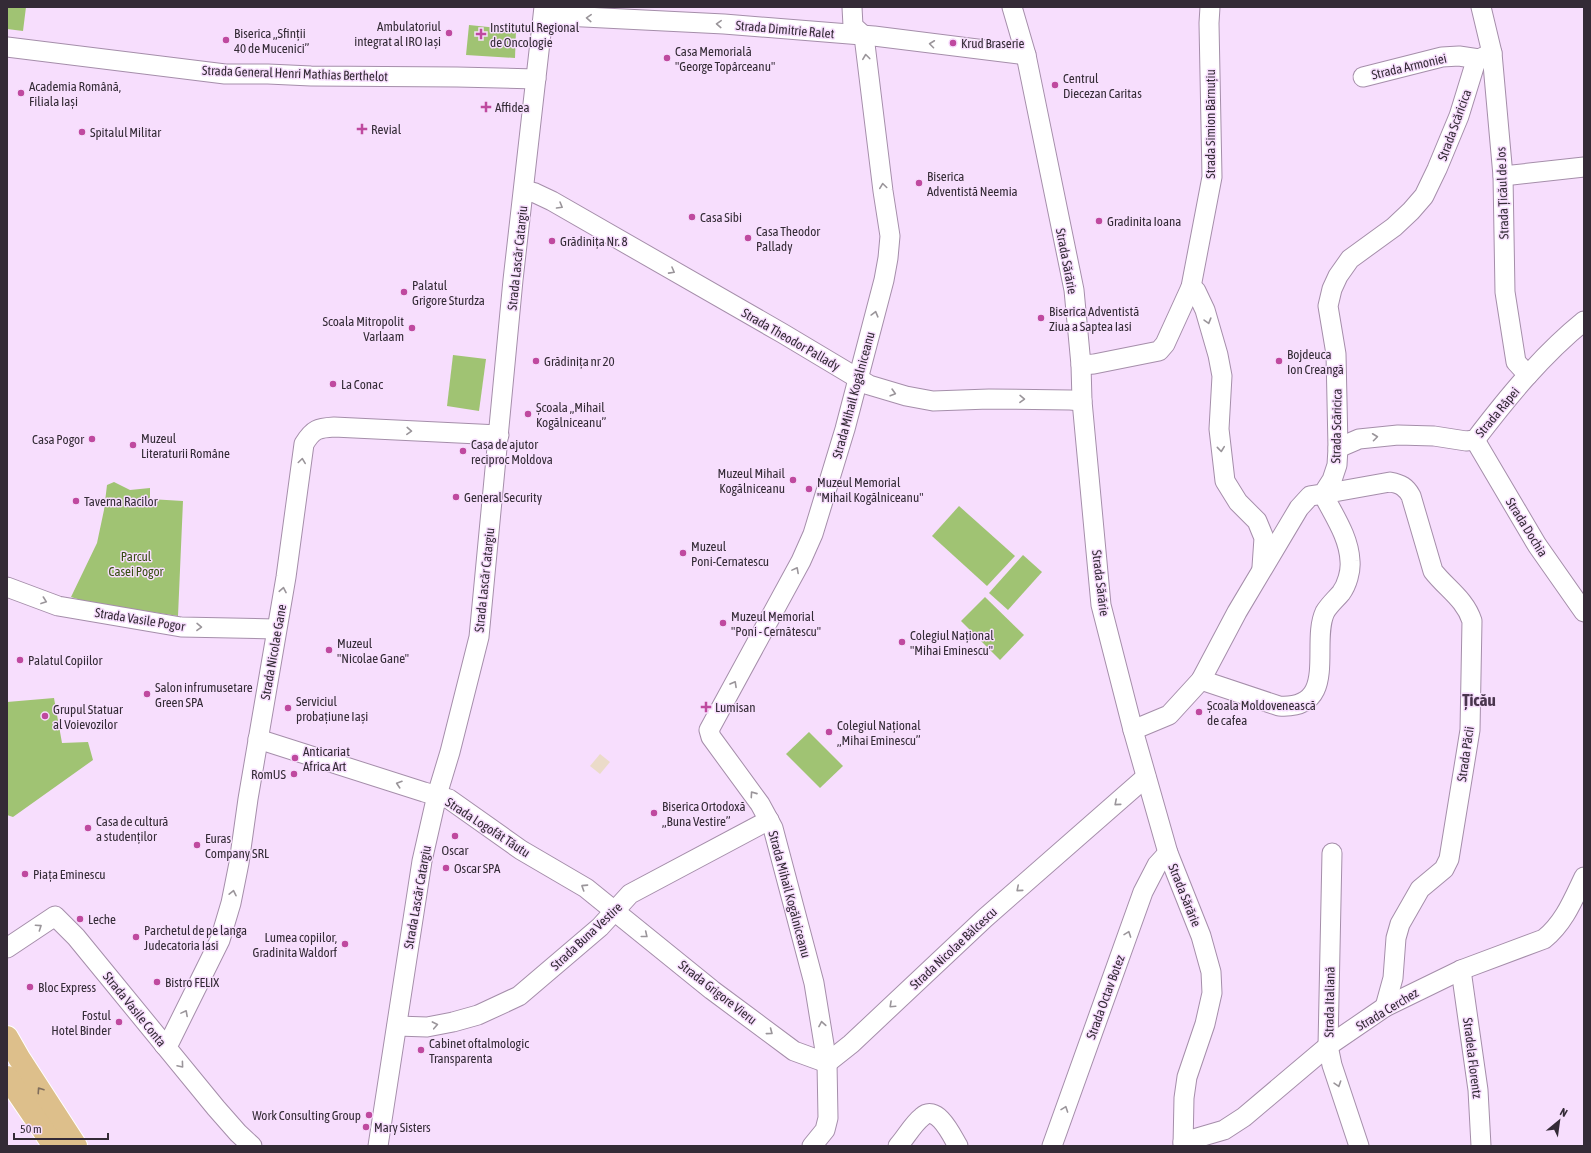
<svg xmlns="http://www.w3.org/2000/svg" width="1591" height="1153" font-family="'Asap Condensed',sans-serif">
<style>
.industrial{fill:#ebdbc9}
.green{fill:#a0c373}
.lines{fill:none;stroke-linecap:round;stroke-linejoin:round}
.minor-casing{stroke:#a58eaa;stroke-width:21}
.major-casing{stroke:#fff;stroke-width:24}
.minor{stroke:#fff;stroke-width:19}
.major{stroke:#ddbf8b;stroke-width:22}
.oneway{stroke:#9a959a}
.oneway2{stroke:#806e5c}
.poi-dot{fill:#bf499f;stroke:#f7defd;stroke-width:1.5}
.labels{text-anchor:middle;stroke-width:3;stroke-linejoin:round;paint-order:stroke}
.poi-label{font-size:13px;fill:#342b36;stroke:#f7defd;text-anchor:start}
.street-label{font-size:13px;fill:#342b36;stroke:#f7defd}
.park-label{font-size:13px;fill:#374d12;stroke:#f7defd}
.district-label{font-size:17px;font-weight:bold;fill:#4a364e;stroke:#f7defd}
</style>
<rect width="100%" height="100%" fill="#f7defd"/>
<path class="industrial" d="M600 754 610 762 600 774 590 766Z"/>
<g class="green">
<path d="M7 7H26L23 31 7 29Z"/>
<path d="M469 25 516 30 515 58 466 55Z"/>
<path d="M453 355 486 359 479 411 447 406Z"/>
<path d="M114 482 130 490 150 488V499L183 501 178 616 87 602 71 597 97 543 104 510 107 485Z"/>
<path d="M959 506 1015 556 987 586 932 536Z"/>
<path d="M1023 555 1042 572 1008 610 989 593Z"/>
<path d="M985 597 1024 635 1000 660 961 621Z"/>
<path d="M54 698 62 743 88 742 93 760 13 817 7 815V702Z"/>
<path d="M809 732 843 766 820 788 786 754Z"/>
</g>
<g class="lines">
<defs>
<g id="minor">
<path d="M1012 7 1026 55 1074 290 1081 365 1082 401 1101 605 1133 730 1168 853 1201 936 1211 972 1212 993 1205 1024 1187 1077 1184 1098 1183 1146"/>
<path d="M1481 7 1492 53 1503 176 1505 292 1516 362 1528 375"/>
<path d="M544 15 724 24 874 36 1026 55"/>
<path d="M7 47 225 74H268L311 76 457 77 536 79"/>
<path d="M1363 77 1442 57 1459 56 1479 59"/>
<path d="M1503 176 1584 167"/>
<path d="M524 190 535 193 552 201 782 333 869 385 906 396 933 401 989 399 1070 400 1082 401"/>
<path d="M1191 287 1196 291 1205 310 1218 355 1222 376 1219 429 1225 481 1238 502 1257 521 1264 538 1262 567"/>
<path d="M1081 365 1094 364 1159 351 1165 344 1191 287 1212 177 1209 23 1210 7"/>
<path d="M1475 440 1537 545 1584 612"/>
<path d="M1338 448 1359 439 1398 435 1434 436 1466 441 1475 440C1507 398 1542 355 1584 321"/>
<path d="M7 587 58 606 181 627 276 629"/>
<path d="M1201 680 1279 706C1340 710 1310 643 1325 612 1329 605 1336 599 1341 593 1347 585 1351 571 1350 561 1349 537 1334 516 1323 494L1390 482C1401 484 1406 487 1411 496L1433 571C1446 588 1465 599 1472 621L1470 730 1449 859 1444 869 1420 889 1400 924 1396 938 1393 978 1385 1007"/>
<path d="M1133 730 1169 715 1201 680 1237 612 1299 508 1310 496 1323 494 1332 480 1337 465 1338 448 1336 354 1328 306 1332 289 1338 276 1350 259 1394 227 1411 211 1424 196 1437 169 1459 116 1475 64 1479 59 1492 53"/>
<path d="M258 739 424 792 449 799 521 850 586 888 712 990 794 1051 827 1063"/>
<path d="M1332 853 1328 1046 1332 1065 1359 1146"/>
<path d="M7 948 55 916 76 937 216 1108 238 1133 252 1146"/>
<path d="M1461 970 1478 1090 1481 1146"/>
<path d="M397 1026 427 1027 453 1022 478 1015 519 996 600 927 630 894 769 820"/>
<path d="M164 1045 170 1041 220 940 231 903 239 863 248 799 286 577 304 444C313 429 318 428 334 427L499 435"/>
<path d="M827 1063 851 1044 985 918 1146 777"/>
<path d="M1183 1142 1224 1130 1244 1117 1328 1046 1385 1007 1461 970 1544 939C1564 923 1573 900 1584 877"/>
<path d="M378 1146 422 861 437 795 450 752 479 637 513 280 544 7"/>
<path d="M812 1146 825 1130 828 1118 827 1063 814 983 773 828 760 804 711 737 709 730 801 561 813 534 845 429 884 280 888 258 890 236 883 191 864 36 853 26 852 7"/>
<path d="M898 1146C906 1137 913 1124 922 1117 937 1103 952 1136 958 1146"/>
<path d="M1052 1146 1143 892 1157 865 1168 853"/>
</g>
<g id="major">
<path d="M7 1037 19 1058 76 1146"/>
<path d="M7 1077 54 1146"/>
</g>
</defs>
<use href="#minor" class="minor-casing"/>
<use href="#major" class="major-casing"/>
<use href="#minor" class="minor"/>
<use href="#major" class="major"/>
</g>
<defs><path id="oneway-chevron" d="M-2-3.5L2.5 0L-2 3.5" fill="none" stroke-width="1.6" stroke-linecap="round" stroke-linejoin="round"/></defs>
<g class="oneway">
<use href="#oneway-chevron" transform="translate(589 18) rotate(-177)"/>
<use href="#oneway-chevron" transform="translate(719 24) rotate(-177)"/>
<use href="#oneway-chevron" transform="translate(932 44) rotate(-173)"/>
<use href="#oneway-chevron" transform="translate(866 57) rotate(-97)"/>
<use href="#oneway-chevron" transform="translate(883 186) rotate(-98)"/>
<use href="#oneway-chevron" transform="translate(560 206) rotate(30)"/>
<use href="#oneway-chevron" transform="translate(672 271) rotate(29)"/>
<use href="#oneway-chevron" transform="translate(875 314) rotate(-75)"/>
<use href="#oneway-chevron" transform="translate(1208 321) rotate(74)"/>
<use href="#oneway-chevron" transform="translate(893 393) rotate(16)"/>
<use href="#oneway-chevron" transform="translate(1022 399) rotate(1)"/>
<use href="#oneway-chevron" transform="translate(409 431) rotate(3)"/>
<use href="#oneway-chevron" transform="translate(1375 437) rotate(-7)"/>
<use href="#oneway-chevron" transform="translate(1221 449) rotate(84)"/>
<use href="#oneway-chevron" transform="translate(302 461) rotate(-82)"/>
<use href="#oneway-chevron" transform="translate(796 570) rotate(-62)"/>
<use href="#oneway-chevron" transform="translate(283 590) rotate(-79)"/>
<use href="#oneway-chevron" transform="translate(44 601) rotate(20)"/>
<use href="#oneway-chevron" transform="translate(199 627) rotate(1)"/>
<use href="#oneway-chevron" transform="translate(734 684) rotate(-61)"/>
<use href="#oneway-chevron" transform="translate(399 784) rotate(-162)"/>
<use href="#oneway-chevron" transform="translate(753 794) rotate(-125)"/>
<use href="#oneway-chevron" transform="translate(1117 803) rotate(139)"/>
<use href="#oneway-chevron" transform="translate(584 887) rotate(-147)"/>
<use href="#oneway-chevron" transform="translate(1019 889) rotate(139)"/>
<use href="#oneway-chevron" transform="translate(233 893) rotate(-78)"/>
<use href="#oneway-chevron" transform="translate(39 927) rotate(-34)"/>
<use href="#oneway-chevron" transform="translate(1128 934) rotate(-70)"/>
<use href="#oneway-chevron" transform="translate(645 935) rotate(39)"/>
<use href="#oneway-chevron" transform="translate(892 1005) rotate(137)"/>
<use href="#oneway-chevron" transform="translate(185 1013) rotate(-62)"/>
<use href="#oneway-chevron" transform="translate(822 1024) rotate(-100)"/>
<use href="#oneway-chevron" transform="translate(435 1025) rotate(-11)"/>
<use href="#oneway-chevron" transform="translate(770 1032) rotate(37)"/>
<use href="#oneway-chevron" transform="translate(181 1065) rotate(50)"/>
<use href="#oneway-chevron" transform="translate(1338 1084) rotate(72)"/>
<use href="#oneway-chevron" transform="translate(1065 1109) rotate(-70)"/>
</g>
<use class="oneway2" href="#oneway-chevron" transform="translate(40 1090) rotate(-124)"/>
<g class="poi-dot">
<circle cx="449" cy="33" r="4"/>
<path d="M479 28h4v4h4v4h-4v4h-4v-4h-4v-4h4z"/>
<circle cx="226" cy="40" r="4"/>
<circle cx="953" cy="43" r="4"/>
<circle cx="667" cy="58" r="4"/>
<circle cx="1055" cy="85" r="4"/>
<circle cx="21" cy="93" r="4"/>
<path d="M484 101h4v4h4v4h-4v4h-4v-4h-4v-4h4z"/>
<path d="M360 123h4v4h4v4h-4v4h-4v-4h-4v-4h4z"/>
<circle cx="82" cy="132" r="4"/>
<circle cx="919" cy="183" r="4"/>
<circle cx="692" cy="217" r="4"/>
<circle cx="1099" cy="221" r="4"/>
<circle cx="748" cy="238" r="4"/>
<circle cx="552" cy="241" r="4"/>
<circle cx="404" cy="292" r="4"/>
<circle cx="1041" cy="318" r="4"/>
<circle cx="412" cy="328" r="4"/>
<circle cx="536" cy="361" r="4"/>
<circle cx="1279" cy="361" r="4"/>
<circle cx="333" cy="384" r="4"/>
<circle cx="528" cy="414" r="4"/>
<circle cx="92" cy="439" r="4"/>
<circle cx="133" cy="445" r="4"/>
<circle cx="463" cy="451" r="4"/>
<circle cx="793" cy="480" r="4"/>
<circle cx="809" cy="489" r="4"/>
<circle cx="456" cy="497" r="4"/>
<circle cx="76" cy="501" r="4"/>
<circle cx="683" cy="553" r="4"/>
<circle cx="723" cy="623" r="4"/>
<circle cx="902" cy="642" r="4"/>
<circle cx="329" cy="650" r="4"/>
<circle cx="20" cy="660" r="4"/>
<circle cx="147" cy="694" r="4"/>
<path d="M704 701h4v4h4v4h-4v4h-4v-4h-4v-4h4z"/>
<circle cx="288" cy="708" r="4"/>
<circle cx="1199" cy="712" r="4"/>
<circle cx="45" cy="716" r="4"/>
<circle cx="829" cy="732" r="4"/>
<circle cx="295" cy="758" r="4"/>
<circle cx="294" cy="774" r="4"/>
<circle cx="654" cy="813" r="4"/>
<circle cx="88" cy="828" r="4"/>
<circle cx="455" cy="836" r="4"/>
<circle cx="197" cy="845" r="4"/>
<circle cx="446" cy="868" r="4"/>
<circle cx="25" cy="874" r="4"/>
<circle cx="80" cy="919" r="4"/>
<circle cx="136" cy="937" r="4"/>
<circle cx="345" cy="944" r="4"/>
<circle cx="157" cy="982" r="4"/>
<circle cx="30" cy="987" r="4"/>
<circle cx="119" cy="1022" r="4"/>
<circle cx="421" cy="1050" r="4"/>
<circle cx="369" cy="1115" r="4"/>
<circle cx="366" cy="1127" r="4"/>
</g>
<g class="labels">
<g class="poi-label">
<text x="441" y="31" text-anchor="end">Ambulatoriul<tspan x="441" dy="15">integrat al IRO Iași</tspan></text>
<text x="490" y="32">Institutul Regional<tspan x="490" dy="15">de Oncologie</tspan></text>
<text x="234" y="38">Biserica „Sfinții<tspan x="234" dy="15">40 de Mucenici”</tspan></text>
<text x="961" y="48">Krud Braserie</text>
<text x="675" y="56">Casa Memorială<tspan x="675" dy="15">"George Topârceanu"</tspan></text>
<text x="1063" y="83">Centrul<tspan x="1063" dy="15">Diecezan Caritas</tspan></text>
<text x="29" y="91">Academia Română,<tspan x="29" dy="15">Filiala Iași</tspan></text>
<text x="495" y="112">Affidea</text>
<text x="371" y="134">Revial</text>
<text x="90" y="137">Spitalul Militar</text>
<text x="927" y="181">Biserica<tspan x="927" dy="15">Adventistă Neemia</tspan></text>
<text x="700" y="222">Casa Sibi</text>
<text x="1107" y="226">Gradinita Ioana</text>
<text x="756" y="236">Casa Theodor<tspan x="756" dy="15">Pallady</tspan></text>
<text x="560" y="246">Grădinița Nr. 8</text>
<text x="412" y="290">Palatul<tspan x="412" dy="15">Grigore Sturdza</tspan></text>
<text x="1049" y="316">Biserica Adventistă<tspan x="1049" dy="15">Ziua a Saptea Iasi</tspan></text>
<text x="404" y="326" text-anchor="end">Scoala Mitropolit<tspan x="404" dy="15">Varlaam</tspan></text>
<text x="1287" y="359">Bojdeuca<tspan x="1287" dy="15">Ion Creangă</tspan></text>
<text x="544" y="366">Grădinița nr 20</text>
<text x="341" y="389">La Conac</text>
<text x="536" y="412">Școala „Mihail<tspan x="536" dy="15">Kogălniceanu”</tspan></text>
<text x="141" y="443">Muzeul<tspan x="141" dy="15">Literaturii Române</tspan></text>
<text x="84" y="444" text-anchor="end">Casa Pogor</text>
<text x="471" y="449">Casa de ajutor<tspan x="471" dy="15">reciproc Moldova</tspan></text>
<text x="785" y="478" text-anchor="end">Muzeul Mihail<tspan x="785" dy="15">Kogălniceanu</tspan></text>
<text x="817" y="487">Muzeul Memorial<tspan x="817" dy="15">"Mihail Kogălniceanu"</tspan></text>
<text x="464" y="502">General Security</text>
<text x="84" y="506">Taverna Racilor</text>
<text x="691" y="551">Muzeul<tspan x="691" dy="15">Poni-Cernatescu</tspan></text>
<text x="731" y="621">Muzeul Memorial<tspan x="731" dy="15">"Poni - Cernătescu"</tspan></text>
<text x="910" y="640">Colegiul Național<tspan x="910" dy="15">"Mihai Eminescu"</tspan></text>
<text x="337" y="648">Muzeul<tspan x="337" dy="15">"Nicolae Gane"</tspan></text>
<text x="28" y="665">Palatul Copiilor</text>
<text x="155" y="692">Salon infrumusetare<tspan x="155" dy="15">Green SPA</tspan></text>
<text x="296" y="706">Serviciul<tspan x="296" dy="15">probațiune Iași</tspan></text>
<text x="1207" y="710">Școala Moldovenească<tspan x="1207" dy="15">de cafea</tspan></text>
<text x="715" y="712">Lumisan</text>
<text x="53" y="714">Grupul Statuar<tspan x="53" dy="15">al Voievozilor</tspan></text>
<text x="837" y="730">Colegiul Național<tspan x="837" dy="15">„Mihai Eminescu”</tspan></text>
<text x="303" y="756">Anticariat<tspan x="303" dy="15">Africa Art</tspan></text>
<text x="286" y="779" text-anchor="end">RomUS</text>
<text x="662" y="811">Biserica Ortodoxă<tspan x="662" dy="15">„Buna Vestire”</tspan></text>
<text x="96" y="826">Casa de cultură<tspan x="96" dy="15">a studenților</tspan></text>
<text x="205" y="843">Euras<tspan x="205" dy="15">Company SRL</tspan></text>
<text x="455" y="855" text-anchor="middle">Oscar</text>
<text x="454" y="873">Oscar SPA</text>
<text x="33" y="879">Piața Eminescu</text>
<text x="88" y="924">Leche</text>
<text x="144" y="935">Parchetul de pe langa<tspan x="144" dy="15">Judecatoria Iasi</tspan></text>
<text x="337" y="942" text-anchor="end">Lumea copiilor,<tspan x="337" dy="15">Gradinita Waldorf</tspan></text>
<text x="165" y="987">Bistro FELIX</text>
<text x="38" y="992">Bloc Express</text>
<text x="111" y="1020" text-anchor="end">Fostul<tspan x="111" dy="15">Hotel Binder</tspan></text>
<text x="429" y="1048">Cabinet oftalmologic<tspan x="429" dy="15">Transparenta</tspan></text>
<text x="361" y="1120" text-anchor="end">Work Consulting Group</text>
<text x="374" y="1132">Mary Sisters</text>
</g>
<g class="street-label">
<text transform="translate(785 29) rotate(5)" y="5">Strada Dimitrie Ralet</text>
<text transform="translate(1409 66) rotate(-13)" y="5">Strada Armoniei</text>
<text transform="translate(295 73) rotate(2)" y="5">Strada General Henri Mathias Berthelot</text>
<text transform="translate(1210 124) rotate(-90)" y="5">Strada Simion Bărnuțiu</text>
<text transform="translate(1454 125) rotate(-70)" y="5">Strada Scăricica</text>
<text transform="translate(1502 193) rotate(-92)" y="5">Strada Țicăul de Jos</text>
<text transform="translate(517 258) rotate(-84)" y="5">Strada Lascăr Catargiu</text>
<text transform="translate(1067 261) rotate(79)" y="5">Strada Sărărie</text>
<text transform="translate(791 339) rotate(30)" y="5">Strada Theodor Pallady</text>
<text transform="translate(853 395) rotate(-75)" y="5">Strada Mihail Kogălniceanu</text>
<text transform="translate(1497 412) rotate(-50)" y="5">Strada Râpei</text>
<text transform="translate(1336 426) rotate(-89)" y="5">Strada Scăricica</text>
<text transform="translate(1527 527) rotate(58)" y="5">Strada Dochia</text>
<text transform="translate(484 580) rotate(-84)" y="5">Strada Lascăr Catargiu</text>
<text transform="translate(1101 583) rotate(83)" y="5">Strada Sărărie</text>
<text transform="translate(140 619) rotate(9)" y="5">Strada Vasile Pogor</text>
<text transform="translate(273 652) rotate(-80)" y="5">Strada Nicolae Gane</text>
<text transform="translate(1465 754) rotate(-82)" y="5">Strada Păcii</text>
<text transform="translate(488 827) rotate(33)" y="5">Strada Logofăt Tăutu</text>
<text transform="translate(790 894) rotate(75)" y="5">Strada Mihail Kogălniceanu</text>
<text transform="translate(1185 895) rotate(68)" y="5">Strada Sărărie</text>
<text transform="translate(417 897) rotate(-80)" y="5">Strada Lascăr Catargiu</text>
<text transform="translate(586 936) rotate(-43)" y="5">Strada Buna Vestire</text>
<text transform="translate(953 948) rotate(-43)" y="5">Strada Nicolae Bălcescu</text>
<text transform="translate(718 992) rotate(38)" y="5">Strada Grigore Vieru</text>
<text transform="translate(1105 997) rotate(-70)" y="5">Strada Octav Botez</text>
<text transform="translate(1329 1002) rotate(-89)" y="5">Strada Italiană</text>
<text transform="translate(135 1009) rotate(51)" y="5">Strada Vasile Conta</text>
<text transform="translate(1387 1009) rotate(-31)" y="5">Strada Cerchez</text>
<text transform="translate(1473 1058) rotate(83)" y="5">Stradela Florentz</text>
</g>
<g class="park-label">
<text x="136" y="561">Parcul<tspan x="136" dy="15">Casei Pogor</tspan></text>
</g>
<g class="district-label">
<text x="1479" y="706">Țicău</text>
</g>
</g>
<rect width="1591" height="1153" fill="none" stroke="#342b36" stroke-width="16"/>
<g transform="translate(1559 1121) rotate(29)" stroke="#f7defd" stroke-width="3" paint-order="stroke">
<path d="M0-3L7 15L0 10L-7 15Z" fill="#342b36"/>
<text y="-6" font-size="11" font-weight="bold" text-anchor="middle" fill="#342b36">N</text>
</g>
<path d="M14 1133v6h94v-6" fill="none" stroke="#342b36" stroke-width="2"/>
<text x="20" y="1133" font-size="12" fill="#342b36" stroke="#f7defd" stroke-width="3" paint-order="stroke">50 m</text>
</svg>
